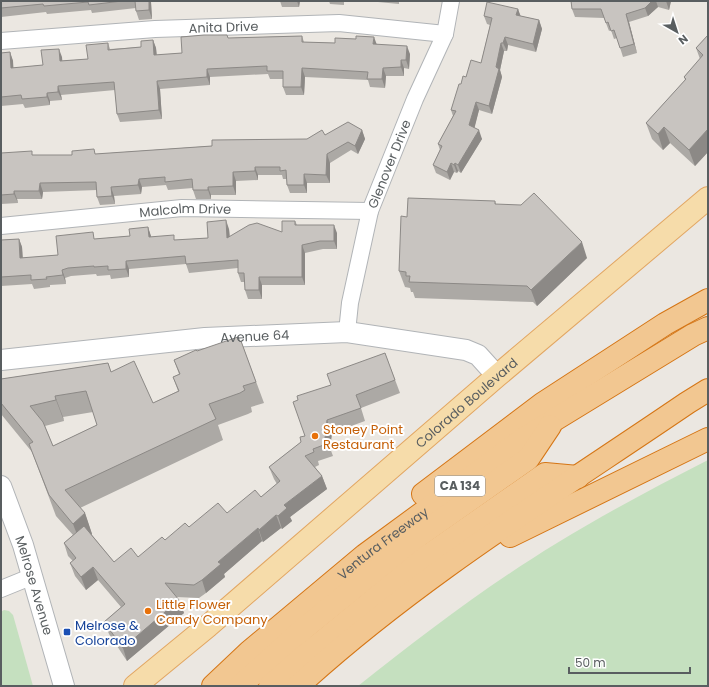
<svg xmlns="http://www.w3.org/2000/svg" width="709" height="687" font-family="Poppins,sans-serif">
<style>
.green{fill:#c5e0bf}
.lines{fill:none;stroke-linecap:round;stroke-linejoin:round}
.minor-casing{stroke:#b1b4b7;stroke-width:18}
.tertiary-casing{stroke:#b1b4b7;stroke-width:22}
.primary-casing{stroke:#e2a662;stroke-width:24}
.motorway-casing{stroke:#d57616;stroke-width:24}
.minor{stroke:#fff;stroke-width:16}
.tertiary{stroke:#fff;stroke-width:20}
.primary{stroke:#f6dcaa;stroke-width:22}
.motorway{stroke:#f2c791;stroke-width:22}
.wall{fill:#aca9a5;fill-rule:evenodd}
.shaded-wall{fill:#8c8986}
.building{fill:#c8c4c0;stroke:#8c8986;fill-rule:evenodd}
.food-dot{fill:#e8710a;stroke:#fff;stroke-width:1.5}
.transit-dot{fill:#1a4fb4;stroke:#fff;stroke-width:1.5}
.labels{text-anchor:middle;stroke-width:4;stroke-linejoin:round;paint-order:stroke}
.shield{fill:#fff;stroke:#8b8e90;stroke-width:1}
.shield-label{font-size:12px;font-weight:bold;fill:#595e60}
.street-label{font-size:13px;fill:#595e60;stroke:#fff}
.food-label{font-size:13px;fill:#c56008;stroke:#fff;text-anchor:start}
.transit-label{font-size:13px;fill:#164399;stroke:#fff;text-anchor:start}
</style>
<rect width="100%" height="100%" fill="#ebe7e1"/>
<g class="green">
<path d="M708 460V686H358C421 636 488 585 557 543 606 513 657 486 708 460Z"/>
<path d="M4 610 9 611 13 615 33 686H1V612Z"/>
</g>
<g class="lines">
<defs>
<g id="minor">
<path id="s1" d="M1 41 155 29 339 23 445 34"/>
<path id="s2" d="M1 226 182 208 370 211"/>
<path id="s3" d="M347 332 350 303 370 211 415 99 445 34 451 1"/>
<path d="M1 589 33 576"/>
</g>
<g id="tertiary">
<path id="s4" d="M1 360 205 338 347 332 466 350 478 355 497 376"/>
<path id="s5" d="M1 486 23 545 64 686"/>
</g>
<g id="primary">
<path id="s6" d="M135 686 208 626 497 376 708 198"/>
</g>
<g id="motorway">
<path d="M423 494 542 404 665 324 708 300"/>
<path d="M510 536 708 439"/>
<path id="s7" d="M213 686 249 652 365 555 523 439 693 335 708 328"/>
<path d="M240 686 306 627 420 535 528 459 550 426"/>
<path d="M270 686 297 662 426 557 545 474 578 477"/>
<path d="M298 686C416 578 555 493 687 403L708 390"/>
</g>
</defs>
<use href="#minor" class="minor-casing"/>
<use href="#tertiary" class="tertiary-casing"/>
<use href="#primary" class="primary-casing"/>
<use href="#motorway" class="motorway-casing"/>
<use href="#minor" class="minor"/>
<use href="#tertiary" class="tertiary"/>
<use href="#primary" class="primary"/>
<use href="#motorway" class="motorway"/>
</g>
<g class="wall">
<path d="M1 1H162L151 2 152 19 139 20 136 11V8L92 13 91 10 47 14 46 12 1 17Z"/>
<path d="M280 1H300L299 7H282Z"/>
<path d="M329 1H344V5L330 4Z"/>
<path d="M377 1H399V4L378 2Z"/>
<path d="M571 1H671L669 10 658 7 648 16 629 22 637 53 623 57 617 38 614 39 611 30 609 31 604 18 575 17 572 9Z"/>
<path d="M518 9 520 16 539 20 542 29 536 52 508 45 507 51H504L500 70 502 77 492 114 479 110 474 128 482 139 461 173 458 171 457 173 454 172 450 180 436 173 433 165 440 150 438 144 453 116 451 110 461 84 466 77 481 63 490 25 487 24 484 16Z"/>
<path d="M708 35V152L695 166 670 143 663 150 652 139 646 123 685 80 684 77 700 59 696 48Z"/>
<path d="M302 36 304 42 335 43 376 44 410 54 409 69 404 68V76H386L385 88 370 87 368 80 305 77 304 95H286L283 87V79H270L268 74 210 77V85L160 89 162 119 120 122 117 114 115 90 61 95 62 100 50 101V105L25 108 23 104 1 106V53L10 52 13 61V68L43 65 62 57V61L88 59 108 43 110 49 141 47 153 40 156 48 157 55 182 53 228 38Z"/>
<path d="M362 130 365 139 358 154 351 150 330 163V183H307V193H290L287 185V179H283L282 175H258V180L236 181V195H211V199H196L193 190V188L168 190 166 185 142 187 141 194 114 196 115 204 100 205 97 197V190L43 192 42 199H17L18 203 1 204V153L34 155H72L96 154 307 139 325 135Z"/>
<path d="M495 201 496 204 587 258 537 306 533 302 415 298 413 292H411L410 288 405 287 399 271 407 217Z"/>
<path d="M295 221 297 225 337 233V249H323L305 253V285H262V299H248L245 290V282H241L238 273V268L189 273 186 264 129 269V277L111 279 110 275 97 276 96 274 71 276 65 278 66 284 50 285V287L34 289 32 284 1 286V240L19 239 22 247 23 258 58 255 95 239 130 236 148 227 151 237 176 240 208 238 229 229 230 237 282 232Z"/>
<path d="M241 341 264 403 251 407 252 412 248 414 218 425 223 440 80 508 85 513 92 534V535L114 562 138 557 165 540 189 527 227 513 261 497 277 484 274 479 269 467 301 442 305 436 298 401 331 385 385 353 400 393 361 408 365 421 332 433 330 448 333 456 318 461 319 465 315 467 322 476 327 489 290 517 292 521 282 529 281 528 263 542 262 541 224 574 225 577 206 593 199 598 176 597 184 613 127 661 109 634 104 622 121 607 98 580 86 590 75 576 70 563 73 561 68 556 64 543 73 535 56 516 32 452 1 414V379L108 363 111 372 153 403 178 391 173 377 179 374 174 360 197 351ZM93 412 97 425 53 446 45 426 64 421 63 417Z"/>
</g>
<g class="shaded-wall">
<path d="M149 1H151V2L152 19 149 10Z"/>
<path d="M297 1H300L299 7Z"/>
<path d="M652 1H656L658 7 648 16 645 8Z"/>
<path d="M666 1H671L669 10Z"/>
<path d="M518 9 521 17 516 15Z"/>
<path d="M626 14 629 22 637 53 634 44Z"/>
<path d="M539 20 542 29 536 52 533 44Z"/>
<path d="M374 37 377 45 373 44Z"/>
<path d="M505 37 508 45 507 51 503 43Z"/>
<path d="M153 40 156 48 157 63 154 55Z"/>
<path d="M501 43 504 51 500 70 502 77 492 114 489 106 496 67Z"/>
<path d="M407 46 410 54 409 69 406 60Z"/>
<path d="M59 49 62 57 63 69 60 61Z"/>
<path d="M10 52 13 61 14 77 11 68Z"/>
<path d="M401 60 404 68V76L401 67Z"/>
<path d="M302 68 305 77 304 95 301 87Z"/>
<path d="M383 68 386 76 385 88 382 79Z"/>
<path d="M207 69 210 77V85L207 77Z"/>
<path d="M157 81 160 89 162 119 159 110Z"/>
<path d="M58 86 61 95 62 100 58 92Z"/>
<path d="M47 93 50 101V105L47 97Z"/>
<path d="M476 102 479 110 473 134 469 125Z"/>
<path d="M664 127 670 143 663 150 658 134Z"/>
<path d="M708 129V152L695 166 689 150Z"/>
<path d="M362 130 365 139 358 154 355 146Z"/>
<path d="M479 130 482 139 461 173 458 165Z"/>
<path d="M327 154 330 163V183L326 175Z"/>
<path d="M451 163 454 172 450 180 447 172Z"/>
<path d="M455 163 458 171 457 173 454 165Z"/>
<path d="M255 167 258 175V180L255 171Z"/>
<path d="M233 172 236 181V195L233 186Z"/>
<path d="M304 174 307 183V193L304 185Z"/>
<path d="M139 179 142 187 141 194 138 185Z"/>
<path d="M40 183 43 192 42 199 39 191Z"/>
<path d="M111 187 114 196 115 204 112 196Z"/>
<path d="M208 187 211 195V199L208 190Z"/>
<path d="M14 191 17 199 18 203 14 194Z"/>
<path d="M226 220 229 229 230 246 227 238Z"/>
<path d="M334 225 337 233V249L334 241Z"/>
<path d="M148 227 151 236 152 246 149 237Z"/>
<path d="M19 239 22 247 23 267 20 258Z"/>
<path d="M582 242 587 258 537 306 531 290Z"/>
<path d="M302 245 305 253V285L302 277Z"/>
<path d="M126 261 129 269V277L126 269Z"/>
<path d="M62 270 65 278 66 284 63 275Z"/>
<path d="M259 277 262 285V299L259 290Z"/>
<path d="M55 396 63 417 64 421 56 400Z"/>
<path d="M327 420 332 433 330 448 329 443 325 438Z"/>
<path d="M322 476 327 489 290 517 292 521 282 529 278 516 284 505Z"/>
<path d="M85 513 92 534 81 545 73 524Z"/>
<path d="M276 515 281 528 263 542 259 530Z"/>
<path d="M258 528 262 541 224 574 225 577 206 593 202 580 218 562Z"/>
<path d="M93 567 98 580 86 590 81 577Z"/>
<path d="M179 600 184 613 127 661 123 648Z"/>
</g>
<g class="building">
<path d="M1 1H122L89 5 88 2 44 6 43 4 1 8Z"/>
<path d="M135 1H149V10L136 11Z"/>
<path d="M571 1H652L645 8 626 14 634 44 620 48 614 30 611 31 608 22 606 23 601 9H572Z"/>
<path d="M487 2 518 9 516 15 539 20 533 44 505 37 503 43H501L496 67 499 69 489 106 476 102 469 125 479 130 458 165 455 163 454 165 451 163 447 172 433 165 442 146 438 144 456 111 451 110 459 84H461L463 76 466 77 471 60 481 63 492 18 484 16Z"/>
<path d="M204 35H227L228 38 302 36V42L335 43V38L356 39V36L374 37 373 44 407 46 406 60H401V67L383 68 382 79H367L368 72 302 68 301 87H283V71H267V66L207 69V77L157 81 159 110 117 114 114 82 58 86V92L47 93V97L22 99 21 95 1 97V53L10 52 11 68 43 65 41 50 59 49 60 61 88 59 86 45 108 43V50L141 47V41L153 40 154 55 182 53 181 37Z"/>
<path d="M708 35V129L689 150 664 127 658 134 646 123 686 79 684 77 703 55 696 48Z"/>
<path d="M348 122 362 130 355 146 348 142 327 154 326 175 304 174V185H287L286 170 280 171V167H255V171L233 172V186L208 187V190H193L192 179 165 182V177L139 179 138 185 111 187 112 196 97 197 96 182 40 183 39 191H14V194L1 195V153L32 151V155H72V151L94 149 95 154 212 146V140L307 139 322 130 325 135Z"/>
<path d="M534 193 582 242 531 290 527 286 409 282 410 276H406V272L399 271 401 216 407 217 408 198 495 201V204L521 205Z"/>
<path d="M226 220 227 238 249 225 257 223 282 232V221H295V225H334V241H320L302 245V277H259V290H245L244 273H238V260L186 264 185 256 126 261V269L108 270V266L94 267V266L68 268 62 270 63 275 46 277 47 279 31 280V275L1 277V240L19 239 20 258 58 255 56 236 93 232 94 239 130 236 129 229 148 227 149 237 174 235V240L208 238 207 222Z"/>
<path d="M238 337 240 342 241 341 256 382 243 386 245 390 240 393 209 404 216 419 65 490 85 513 73 524 49 495 29 444 33 442 1 403V379L108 363 111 372 134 361 153 403 179 391 173 377 180 374 174 360 196 350 197 351ZM86 391 97 425 53 446 43 422 30 406 56 400 55 396Z"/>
<path d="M385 353 395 380 356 395 361 408 327 420 325 438 329 443 313 449 314 452 305 456 322 476 284 505 287 508 278 516 276 515 259 530 258 528 218 562 221 564 202 580 194 585 165 583 179 600 123 648 104 622 125 604 93 567 81 577 70 563 76 558 64 543 84 526 114 562 131 548 138 557 162 537 165 540 185 523 189 527 218 503 227 513 255 490 261 497 280 481 269 467 301 442 300 437 305 436 293 402 298 400 297 396 331 385 327 374Z"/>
</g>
<g class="food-dot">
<circle cx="315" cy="436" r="4"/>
<circle cx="148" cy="611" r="4"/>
</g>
<rect class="transit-dot" x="63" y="628" width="8" height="8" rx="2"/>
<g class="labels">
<rect class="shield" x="435" y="476" width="50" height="20" rx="3"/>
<g class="shield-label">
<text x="460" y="490">CA 134</text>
</g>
<g class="street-label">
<text dy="5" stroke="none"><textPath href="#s1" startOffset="223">Anita Drive</textPath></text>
<text dy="5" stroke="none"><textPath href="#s3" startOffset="174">Glenover Drive</textPath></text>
<text dy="5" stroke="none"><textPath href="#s2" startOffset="185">Malcolm Drive</textPath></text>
<text dy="5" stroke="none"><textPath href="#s4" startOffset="255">Avenue 64</textPath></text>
<text dy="5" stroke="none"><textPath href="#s6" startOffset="436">Colorado Boulevard</textPath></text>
<text dy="5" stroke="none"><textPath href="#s7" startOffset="222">Ventura Freeway</textPath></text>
<text dy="5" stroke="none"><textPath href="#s5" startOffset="105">Melrose Avenue</textPath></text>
</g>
<g class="food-label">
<text x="323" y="434">Stoney Point<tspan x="323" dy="15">Restaurant</tspan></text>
<text x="156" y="609">Little Flower<tspan x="156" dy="15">Candy Company</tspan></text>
</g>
<g class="transit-label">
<text x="75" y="630">Melrose &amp;<tspan x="75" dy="15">Colorado</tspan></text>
</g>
</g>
<rect width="709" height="687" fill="none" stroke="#595e60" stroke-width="4"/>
<g transform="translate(677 32) rotate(141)" stroke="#ffffff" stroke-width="3" paint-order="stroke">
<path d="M0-3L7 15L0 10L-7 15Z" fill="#595e60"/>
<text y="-6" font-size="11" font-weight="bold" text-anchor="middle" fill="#595e60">N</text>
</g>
<path d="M569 667v6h121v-6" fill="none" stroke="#595e60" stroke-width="2"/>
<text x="575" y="667" font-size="12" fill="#595e60" stroke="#ffffff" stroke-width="3" paint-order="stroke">50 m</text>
</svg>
